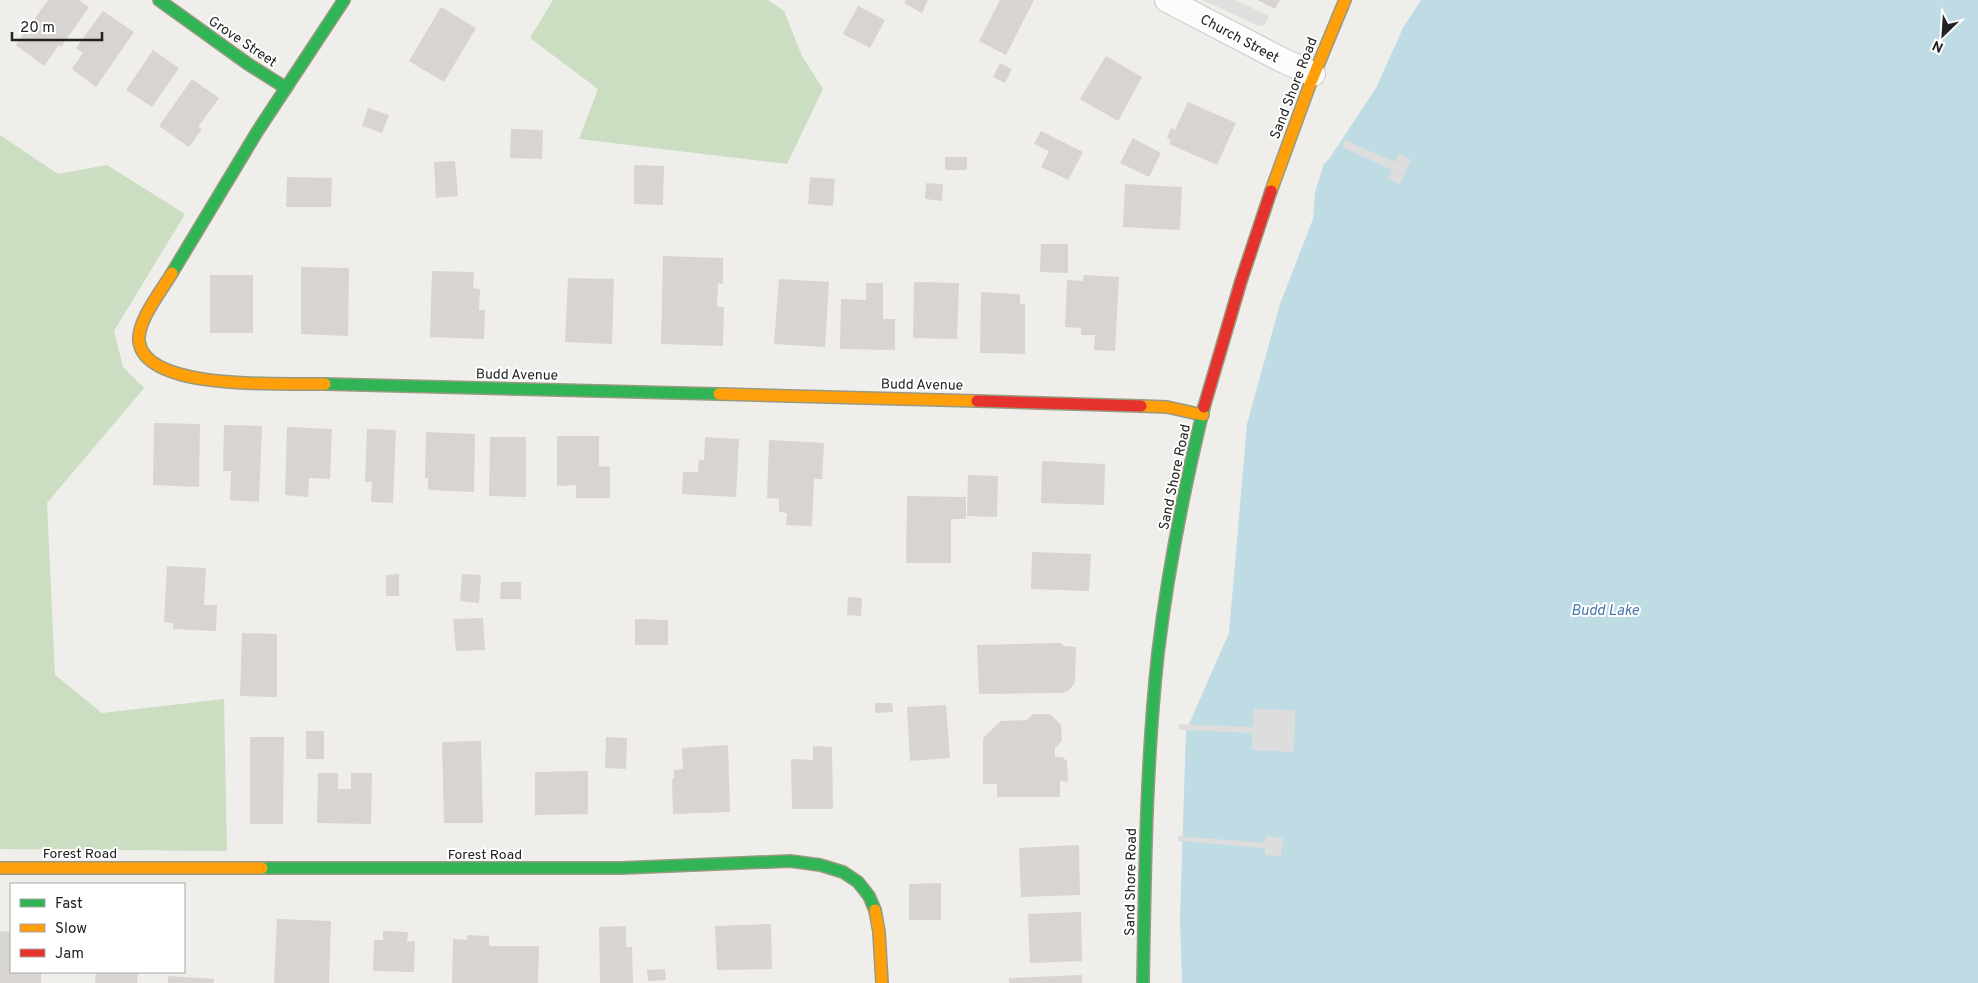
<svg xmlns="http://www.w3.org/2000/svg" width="1978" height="983" font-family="Overpass,sans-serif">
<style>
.forest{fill:#cbdec1}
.parking{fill:#e0dfde}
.water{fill:#bfdbe3}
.pier{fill:#dedddd}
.building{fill:#d7d4d2}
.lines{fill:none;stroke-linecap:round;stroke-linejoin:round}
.street-casing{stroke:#c9c8c7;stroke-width:26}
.fast-casing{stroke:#999a82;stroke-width:14}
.slow-casing{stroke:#999a82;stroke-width:14}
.jam-casing{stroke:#999a82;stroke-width:14}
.street{stroke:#fdfcfc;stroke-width:24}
.fast{stroke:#30b455;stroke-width:11}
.slow{stroke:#ff9f0a;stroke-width:11}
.jam{stroke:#e5322d;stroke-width:11}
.labels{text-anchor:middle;stroke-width:4;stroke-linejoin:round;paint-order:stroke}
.street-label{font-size:14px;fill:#222;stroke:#fff}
.water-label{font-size:15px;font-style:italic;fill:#4a7aab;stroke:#fff}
</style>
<rect width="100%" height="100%" fill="#f0eeeb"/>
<g class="forest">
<path d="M553 0H768L784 11 802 56 823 89 787 164 579 139 598 89 530 38Z"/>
<path d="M0 135 58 174 107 165 185 214 114 331 123 367 144 388 47 503 55 675 102 713 224 699 227 851 0 849Z"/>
</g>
<path class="parking" d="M1202 0H1236L1269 16 1264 26H1259Z"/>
<path class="water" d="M1421 0H1978V983H1182L1180 918 1186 731 1229 633 1247 424 1280 304 1313 219 1315 192 1324 164 1329 159 1376 88 1403 28Z"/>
<g class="pier">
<path d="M1345 140 1395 162 1398 154 1411 160 1400 184 1388 179 1392 170 1342 147Z"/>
<path d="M1254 709 1295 710 1294 752 1252 750V733L1179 730V724L1253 727Z"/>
<path d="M1178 836 1265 843 1266 836 1283 838 1281 856 1265 855V848L1178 841Z"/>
</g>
<g class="building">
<path d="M48 0H79L89 7 61 47 59 45 44 66 16 45Z"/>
<path d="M906 0H928L922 13 904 3Z"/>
<path d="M1000 0H1034L1006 55 979 41Z"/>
<path d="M1257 0H1280L1275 9Z"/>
<path d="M858 6 885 20 870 48 843 34Z"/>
<path d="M441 7 476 28 444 82 409 61Z"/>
<path d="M103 11 134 32 96 87 72 69 83 53 76 48Z"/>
<path d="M153 50 179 68 152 107 126 90Z"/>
<path d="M1106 56 1142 77 1118 121 1080 99Z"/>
<path d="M1000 63 1012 69 1005 83 993 77Z"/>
<path d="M192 79 219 98 198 127 202 129 189 147 159 126Z"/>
<path d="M1188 102 1236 123 1217 165 1169 144 1171 140 1167 138 1171 128 1175 130Z"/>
<path d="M368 108 389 115 382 133 362 126Z"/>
<path d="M511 129 543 130 542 159 510 158Z"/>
<path d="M1041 131 1083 152 1068 180 1041 167 1049 151 1034 144Z"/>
<path d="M1133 138 1161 153 1149 177 1120 163Z"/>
<rect x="945" y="157" width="22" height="13"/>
<path d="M455 161 458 196 436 198 434 162Z"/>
<path d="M634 165 664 166 663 205 634 204Z"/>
<path d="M287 177 332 178 331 207H286Z"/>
<path d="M810 177 835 179 833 206 808 204Z"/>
<path d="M926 183 943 184 942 201 925 199Z"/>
<path d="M1125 184 1182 187 1180 230 1123 227Z"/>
<path d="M1041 244H1068V273L1040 272Z"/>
<path d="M663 256 723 258V284L718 283 717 307H724L723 346 661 344Z"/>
<path d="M301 267 349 268 348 336 301 334Z"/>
<path d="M432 271 474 272 473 288 480 289 479 310H485L484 339 430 337Z"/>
<rect x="210" y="275" width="43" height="58"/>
<path d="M1084 275 1119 277 1115 351 1094 350 1095 335H1081V328L1065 327 1067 280 1083 281Z"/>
<path d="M568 278 614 279 612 344 565 342Z"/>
<path d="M779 279 829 282 825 347 774 344Z"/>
<path d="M914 282 959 283 957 339 913 338Z"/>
<path d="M866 283H883V319H895V350L840 349 841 299 866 300Z"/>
<path d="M981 292 1020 294V304H1025V354L980 353Z"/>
<path d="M154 423 200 424 199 487 153 485Z"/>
<path d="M224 425 262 426 259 502 230 500 231 471H223Z"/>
<path d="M287 427 332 429 330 479 309 478 308 497 285 495Z"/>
<path d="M367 429 396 430 393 503 371 502 372 482H365Z"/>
<path d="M426 432 475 434 474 492 428 490V478H425Z"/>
<path d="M557 436H599V466L610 467V498H576V485L557 486Z"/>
<path d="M490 437H526V497L489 496Z"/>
<path d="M705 437 739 439 736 497 682 494 683 472H698L699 460H704Z"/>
<path d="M769 440 824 443 822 479H814L812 526 786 525 787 513 779 512V499L767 498Z"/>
<path d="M1042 461 1105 464 1104 505 1041 503Z"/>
<path d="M968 475 998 476 997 517 967 516Z"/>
<path d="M907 496 966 497V519H951V563H906Z"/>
<path d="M1032 552 1091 554 1089 591 1031 589Z"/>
<path d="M167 566 206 568 204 605H217L216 631 173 629V623L164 622Z"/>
<path d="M399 574V596H386V575Z"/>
<path d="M462 574 481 575 479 603 460 601Z"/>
<path d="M501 582H521V599H500Z"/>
<path d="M848 597 862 598 861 616 847 615Z"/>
<path d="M483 618 485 650 456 651 453 619Z"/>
<path d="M635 619 668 620V645H635Z"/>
<path d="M242 633 277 634V697L240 696Z"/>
<path d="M1061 643 1063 646 1076 647 1075 683 1068 691 1062 693 979 694 977 645Z"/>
<path d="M875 703H892L893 712 875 713Z"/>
<path d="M946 705 950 758 910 761 907 707Z"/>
<path d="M1033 714H1050L1061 725 1062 741 1055 748V757H1062L1067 761 1068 782 1060 781V797H997V784H983V738L1001 721 1027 720Z"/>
<rect x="306" y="731" width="18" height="28"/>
<path d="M250 737H284L283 824H250Z"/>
<path d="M606 737 627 738 626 769 605 768Z"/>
<path d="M481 741 483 823H444L442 742Z"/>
<path d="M728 745 730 812 673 814 672 779H674V770L683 769 682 748Z"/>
<path d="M813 746 832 747 833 809H792L791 759 813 760Z"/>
<path d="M588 771V814L535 815V772Z"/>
<path d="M318 773H338V789H351V773H372L371 824 317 823Z"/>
<path d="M1079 845 1080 895 1021 897 1019 848Z"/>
<path d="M941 883V920H909V884Z"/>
<path d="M1081 912 1082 961 1030 963 1028 914Z"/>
<path d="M277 919 331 921 329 983H274Z"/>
<path d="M771 924 772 969 717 970 715 926Z"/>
<path d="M626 926V947H632L633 983H600L599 927Z"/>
<path d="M0 931 11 932V972H43L41 974V983H0Z"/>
<path d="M383 931 408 932 407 942 415 941 414 972 373 971 374 940H383Z"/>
<path d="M467 935 489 936V946H539L538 983H452L453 939 467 940Z"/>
<path d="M665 969 666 980 648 981 647 970Z"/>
<path d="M96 972H138L137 983H95Z"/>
<path d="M1082 975V983H1009V978Z"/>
<path d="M168 976 214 979V983H168Z"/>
</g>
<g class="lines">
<defs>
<path id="street" d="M1167 0 1282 60 1313 74"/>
<g id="fast">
<path d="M159 0 248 64 286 88"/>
<path d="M172 273 257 132 344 0"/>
<path d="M325 384 719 394"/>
<path d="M262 868H621L790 861 820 865 843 872 858 882 869 896 875 910"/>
<path d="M1143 983C1145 873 1146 763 1158 653 1168 570 1184 488 1204 407"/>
</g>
<g id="slow">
<path d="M1271 191 1309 87 1345 0"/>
<path d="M172 273C162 290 137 321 139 341 145 392 286 383 325 384"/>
<path d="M719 394 977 401"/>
<path d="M1141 406 1167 407 1203 415"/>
<path d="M0 868H262"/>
<path d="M875 910 879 932 882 983"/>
</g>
<g id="jam">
<path d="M977 401 1141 406"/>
<path d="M1204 407 1241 281 1271 191"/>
</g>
</defs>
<use href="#street" class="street-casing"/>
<use href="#fast" class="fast-casing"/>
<use href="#slow" class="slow-casing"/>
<use href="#jam" class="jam-casing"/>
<use href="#street" class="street"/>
<use href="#fast" class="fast"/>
<use href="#slow" class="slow"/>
<use href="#jam" class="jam"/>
</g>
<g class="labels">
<g class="street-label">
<text transform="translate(1240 38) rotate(28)" y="5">Church Street</text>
<text transform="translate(243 41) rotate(34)" y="5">Grove Street</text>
<text transform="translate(1293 88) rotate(-69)" y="5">Sand Shore Road</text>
<text transform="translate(517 374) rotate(1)" y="5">Budd Avenue</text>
<text transform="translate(922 384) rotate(1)" y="5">Budd Avenue</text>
<text transform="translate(1174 477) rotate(-78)" y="5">Sand Shore Road</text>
<text x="80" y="858">Forest Road</text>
<text x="485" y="859">Forest Road</text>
<text transform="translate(1130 882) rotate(-89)" y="5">Sand Shore Road</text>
</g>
<g class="water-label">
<text x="1605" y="615">Budd Lake</text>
</g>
</g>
<rect x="10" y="883" width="175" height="90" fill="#ffffff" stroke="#a7a7a7"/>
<rect x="20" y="899" width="25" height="8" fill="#30b455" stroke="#a7a7a7"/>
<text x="55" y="908" font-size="15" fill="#222222">Fast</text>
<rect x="20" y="924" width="25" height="8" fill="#ff9f0a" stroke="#a7a7a7"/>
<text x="55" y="933" font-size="15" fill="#222222">Slow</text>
<rect x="20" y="949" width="25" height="8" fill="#e5322d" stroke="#a7a7a7"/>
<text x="55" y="958" font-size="15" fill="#222222">Jam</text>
<g transform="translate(1943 35) rotate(205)" stroke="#ffffff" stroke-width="4" paint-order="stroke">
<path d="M0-4L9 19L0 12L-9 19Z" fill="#222222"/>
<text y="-8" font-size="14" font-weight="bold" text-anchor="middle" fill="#222222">N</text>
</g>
<path d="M12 32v8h90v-8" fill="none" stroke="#222222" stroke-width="2.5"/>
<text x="20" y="32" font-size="15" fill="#222222" stroke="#ffffff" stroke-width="4" paint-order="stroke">20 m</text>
</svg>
